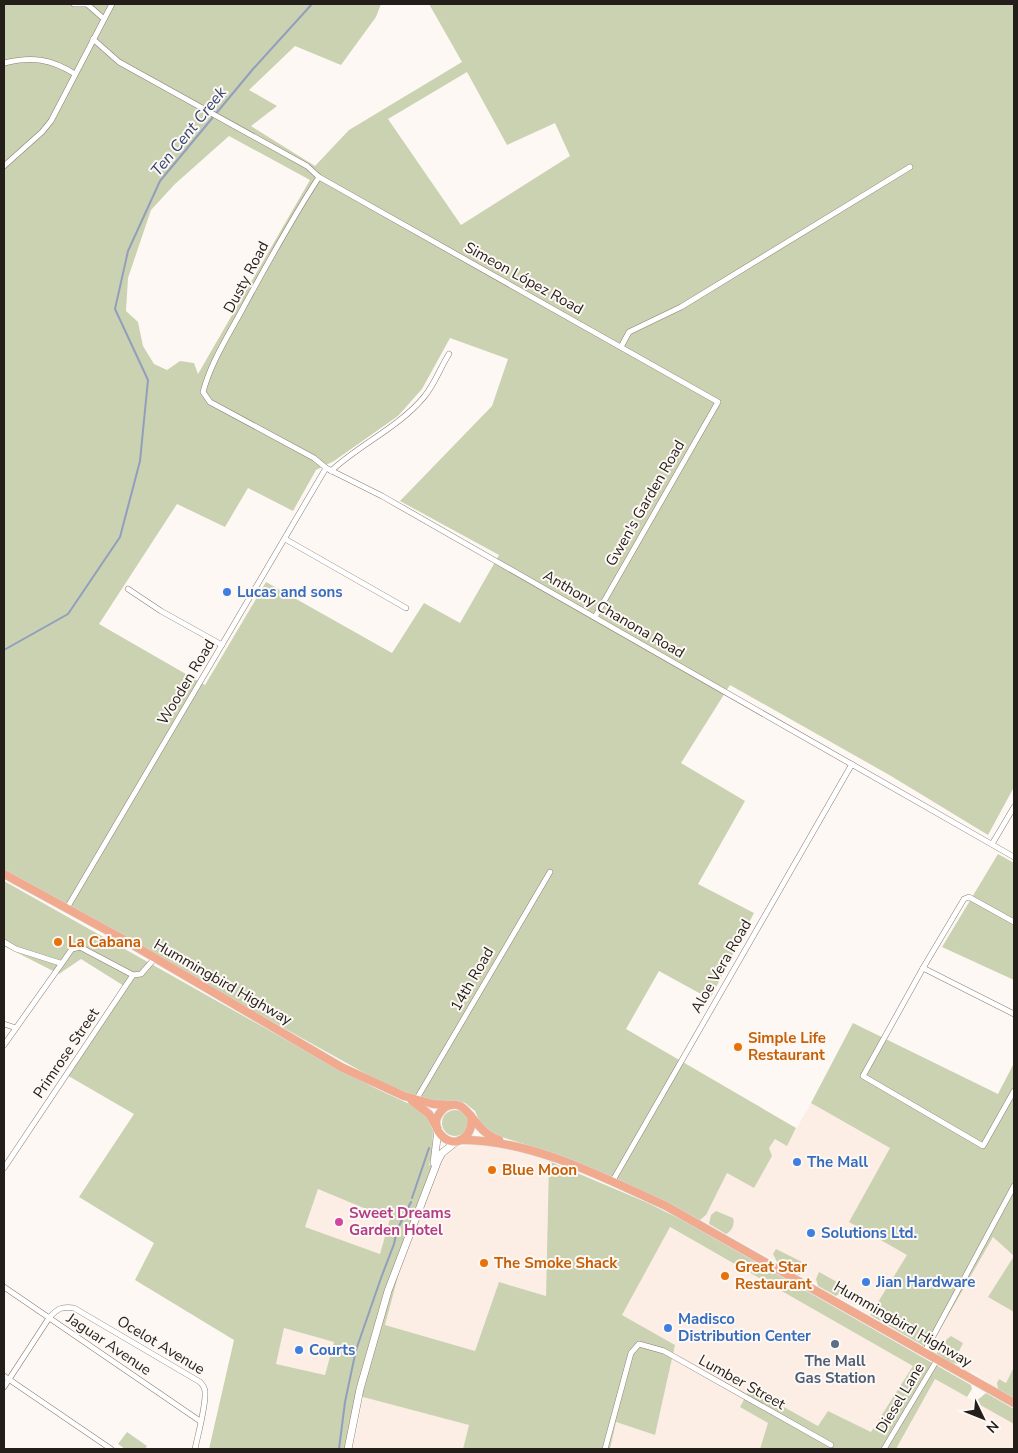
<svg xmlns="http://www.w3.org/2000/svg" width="1018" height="1453" font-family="'Nunito Sans',sans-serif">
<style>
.built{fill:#fcede5}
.green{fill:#cbd2b1;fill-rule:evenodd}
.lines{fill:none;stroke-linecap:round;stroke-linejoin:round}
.stream{stroke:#919fbd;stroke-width:2}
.street-casing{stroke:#8c7e76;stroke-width:6}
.secondary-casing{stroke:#8c7e76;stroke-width:8}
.primary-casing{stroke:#d7d6d6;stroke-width:9}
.street{stroke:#fff;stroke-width:5}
.secondary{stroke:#fff;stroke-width:7}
.primary{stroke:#f2aa8e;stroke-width:8}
.shop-dot{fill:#3f7fe0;stroke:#fef8f4;stroke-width:2}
.food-dot{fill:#e8710a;stroke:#fef8f4;stroke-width:2}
.hotel-dot{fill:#d1479c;stroke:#fef8f4;stroke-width:2}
.service-dot{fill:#5c6f8a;stroke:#fef8f4;stroke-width:2}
.labels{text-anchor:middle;stroke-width:4;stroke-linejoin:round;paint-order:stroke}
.street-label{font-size:15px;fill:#231e1a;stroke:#fef8f4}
.shop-label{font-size:15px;font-weight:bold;fill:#366cbe;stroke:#fef8f4;text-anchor:start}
.food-label{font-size:15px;font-weight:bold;fill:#c56008;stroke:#fef8f4;text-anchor:start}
.hotel-label{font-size:15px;font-weight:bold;fill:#b23c85;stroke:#fef8f4;text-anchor:start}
.service-label{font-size:15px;font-weight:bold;fill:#4e5e75;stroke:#fef8f4}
.water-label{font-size:16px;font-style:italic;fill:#334671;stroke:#fef8f4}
</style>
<rect width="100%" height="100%" fill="#fef8f4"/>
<g class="built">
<path d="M811 1103 890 1148 849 1222 907 1255 870 1315 861 1310 864 1309 857 1302 855 1306 836 1296 839 1295 799 1275 805 1272 807 1265 774 1257 777 1262 726 1234 729 1232 700 1220 706 1215 727 1173 754 1188 769 1148 775 1139 787 1145Z"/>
<path d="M483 1143 527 1152 549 1161 546 1296 499 1282 475 1351 385 1325 404 1254 440 1160 451 1149 456 1147Z"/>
<path d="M318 1189 391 1219 381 1254 304 1228Z"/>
<path d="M669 1227 914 1366 871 1432 828 1411 818 1426 750 1388 740 1407 768 1423 760 1449H610L615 1422 655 1435 675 1345 622 1315Z"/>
<path d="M993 1237 1014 1256 988 1297 1014 1312V1367L1006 1383 999 1379 997 1386 998 1389 971 1371V1374L956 1365 962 1364 965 1360 957 1355 937 1351V1354L929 1349Z"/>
<path d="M284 1328 334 1342 325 1375 276 1364Z"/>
<path d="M935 1379 1014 1424V1449H896Z"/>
<path d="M363 1397 469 1425 463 1449H353Z"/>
</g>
<g class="green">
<path d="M4 4H381L376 17 341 65 295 46 249 90 277 106 251 126 315 166 349 130 462 62 429 4H1014V787L988 835 891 776 730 685 681 763 745 801 698 884 754 913 710 999 659 971 626 1029 796 1128 787 1146 775 1139 769 1148 772 1156 754 1188 727 1173 706 1215 700 1220C636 1186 571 1157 501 1137L490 1132 481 1124 475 1111 465 1103 454 1100 438 1101 420 1098 377 1080 4 872ZM467 72 507 145 555 123 570 156 461 225 388 119ZM229 136 310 180 198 374 194 363 180 361 167 370 154 364 143 346 138 322 126 311 128 278 151 210 175 184ZM450 338 508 359 492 406 400 501 499 555 460 623 424 603 392 653 266 582 205 685 99 624 177 504 225 527 248 488 293 511 316 470 334 461 398 416 422 389Z"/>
<path d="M998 854 1014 863V980L942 947Z"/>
<path d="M4 881 327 1063 375 1088 418 1108 425 1113 433 1130 432 1154 429 1165 437 1168 404 1254 385 1325 475 1351 499 1282 546 1296 549 1161 648 1203 682 1220 971 1385 972 1389 967 1397 935 1379 896 1449H760L768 1423 740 1407 750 1388 818 1426 828 1411 871 1432 913 1366 670 1227 622 1315 675 1345 655 1435 616 1422 610 1449H463L469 1425 363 1397 361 1390 348 1449H209L234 1340 135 1280 154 1243 79 1197 134 1114 65 1074 124 986 81 959 59 974 4 946ZM318 1189 390 1219 380 1254 305 1227ZM284 1328 334 1342 325 1375 276 1364Z"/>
<path d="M853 1023 998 1094 1014 1063V1312L988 1297 1014 1256 993 1237 929 1349 870 1315 907 1255 849 1222 890 1148 811 1103Z"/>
<circle cx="455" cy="1123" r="13"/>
<path d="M716 1211 733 1218C735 1224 732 1231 726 1234L709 1224 711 1215Z"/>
<path d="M776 1249 808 1265 805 1272 799 1275 777 1262 773 1254Z"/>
<path d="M819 1272 846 1287 843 1292 836 1296 818 1286 816 1279Z"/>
<path d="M951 1336 963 1343 957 1355 966 1360C956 1369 947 1360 937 1354V1351L941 1344Z"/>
<path d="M1014 1367V1398L998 1389 997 1383 999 1379 1006 1383Z"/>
<path d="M986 1393 1014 1409V1424L975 1402Z"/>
<path d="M127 1432 147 1446 145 1449H125L118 1444Z"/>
</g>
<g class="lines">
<g class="stream">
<path d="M4 650 68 614 120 537 140 461 148 380 115 309 128 251 160 181 253 69 312 4"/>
<path d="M412 1198 429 1148"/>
<path d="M339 1449 345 1402 356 1350 381 1278 394 1244 397 1230 411 1202"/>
</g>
<defs>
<g id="street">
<path d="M74 4H87"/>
<path d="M87 4 104 19"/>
<path d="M93 39 119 62 307 166 319 177 718 402 595 617"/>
<path d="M4 63C32 56 51 59 75 74"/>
<path d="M4 166 42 132 51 121 112 4"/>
<path d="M319 177C291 220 267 264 242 310 228 336 211 362 203 392L210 402 314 458 326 468 382 496 1014 857"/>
<path d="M621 347 629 332 681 307 910 167"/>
<path d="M331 471C360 444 398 428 424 397 435 384 440 368 449 354"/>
<path d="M285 539 406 608"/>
<path d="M128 589 161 611 222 645"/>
<path d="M992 844 1014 807"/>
<path d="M67 908 326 468"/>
<path d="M1014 922 969 897 964 899 923 968 863 1076 983 1146 1014 1091"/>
<path d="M4 942 16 949 60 963"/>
<path d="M923 968 1014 1014"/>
<path d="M4 1024 16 1028"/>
<path d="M4 1045 72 949 80 947 133 975"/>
<path d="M416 1100 550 872"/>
<path d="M4 1168 133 975 141 974 155 958"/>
<path d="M612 1182 852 764"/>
<path d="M4 1287 200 1421"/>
<path d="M924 1353 1014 1186"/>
<path d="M4 1376 111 1449"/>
<path d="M4 1387 49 1318C57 1309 61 1306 74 1308L200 1382C203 1385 205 1388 205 1392 206 1406 198 1434 195 1449"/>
<path d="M605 1449 631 1353 639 1344 664 1351 831 1445"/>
<path d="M884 1449 937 1360"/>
</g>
<g id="secondary">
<path d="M434 1163 438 1130"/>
<path d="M348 1449 360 1389 388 1291 438 1160 442 1153 457 1141"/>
</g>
<g id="primary">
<path d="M4 874 121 938 341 1067 404 1096 433 1104 452 1105"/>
<path d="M412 1101 429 1114 436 1126"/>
<path d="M471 1116C475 1135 456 1151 441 1135 438 1132 436 1126 436 1121 437 1116 440 1112 444 1108 461 1096 470 1117 480 1127 485 1133 491 1137 499 1140"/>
<path d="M461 1140C534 1140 601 1177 666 1206L1014 1403"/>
</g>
</defs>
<use href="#street" class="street-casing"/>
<use href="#secondary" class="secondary-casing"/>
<use href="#primary" class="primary-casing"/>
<use href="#street" class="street"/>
<use href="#secondary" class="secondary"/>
<use href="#primary" class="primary"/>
</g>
<g class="shop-dot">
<circle cx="227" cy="592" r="5"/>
<circle cx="797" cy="1162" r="5"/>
<circle cx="811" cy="1233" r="5"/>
<circle cx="866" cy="1282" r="5"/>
<circle cx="668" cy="1328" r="5"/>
<circle cx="299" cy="1350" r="5"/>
</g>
<g class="food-dot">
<circle cx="58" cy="942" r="5"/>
<circle cx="738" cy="1047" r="5"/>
<circle cx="492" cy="1170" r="5"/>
<circle cx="484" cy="1263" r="5"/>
<circle cx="725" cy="1276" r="5"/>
</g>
<circle class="hotel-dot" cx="339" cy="1222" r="5"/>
<circle class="service-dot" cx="835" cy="1344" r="5"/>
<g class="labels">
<g class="street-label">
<text transform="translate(246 277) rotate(-62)" y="5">Dusty Road</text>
<text transform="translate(524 278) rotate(29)" y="5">Simeon López Road</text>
<text transform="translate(645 503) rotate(-60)" y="5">Gwen's Garden Road</text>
<text transform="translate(614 614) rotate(30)" y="5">Anthony Chanona Road</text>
<text transform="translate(186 682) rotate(-59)" y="5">Wooden Road</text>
<text transform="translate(721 966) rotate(-60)" y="5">Aloe Vera Road</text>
<text transform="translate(472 979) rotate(-60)" y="5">14th Road</text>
<text transform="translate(223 982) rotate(30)" y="5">Hummingbird Highway</text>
<text transform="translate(66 1053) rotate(-56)" y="5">Primrose Street</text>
<text transform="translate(903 1324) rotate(30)" y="5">Hummingbird Highway</text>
<text transform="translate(109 1344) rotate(34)" y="5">Jaguar Avenue</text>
<text transform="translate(161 1345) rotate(31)" y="5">Ocelot Avenue</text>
<text transform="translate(742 1382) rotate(29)" y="5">Lumber Street</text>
<text transform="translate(900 1398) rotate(-59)" y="5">Diesel Lane</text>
</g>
<g class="shop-label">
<text x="237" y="597">Lucas and sons</text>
<text x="807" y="1167">The Mall</text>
<text x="821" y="1238">Solutions Ltd.</text>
<text x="876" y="1287">Jian Hardware</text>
<text x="678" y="1324">Madisco<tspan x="678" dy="17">Distribution Center</tspan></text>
<text x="309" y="1355">Courts</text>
</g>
<g class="food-label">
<text x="68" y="947">La Cabana</text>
<text x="748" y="1043">Simple Life<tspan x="748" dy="17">Restaurant</tspan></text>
<text x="502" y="1175">Blue Moon</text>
<text x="494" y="1268">The Smoke Shack</text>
<text x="735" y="1272">Great Star<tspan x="735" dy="17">Restaurant</tspan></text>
</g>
<g class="hotel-label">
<text x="349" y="1218">Sweet Dreams<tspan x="349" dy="17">Garden Hotel</tspan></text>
</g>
<g class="service-label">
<text x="835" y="1366">The Mall<tspan x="835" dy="17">Gas Station</tspan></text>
</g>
<g class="water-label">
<text transform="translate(188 131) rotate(-51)" y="6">Ten Cent Creek</text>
</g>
</g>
<rect width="1018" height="1453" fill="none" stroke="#231e1a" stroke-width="10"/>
<g transform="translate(983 1418) rotate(133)" stroke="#fef8f4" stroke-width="4" paint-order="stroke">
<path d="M0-4L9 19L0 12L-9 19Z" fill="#231e1a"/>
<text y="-8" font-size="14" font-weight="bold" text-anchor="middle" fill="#231e1a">N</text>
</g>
</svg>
